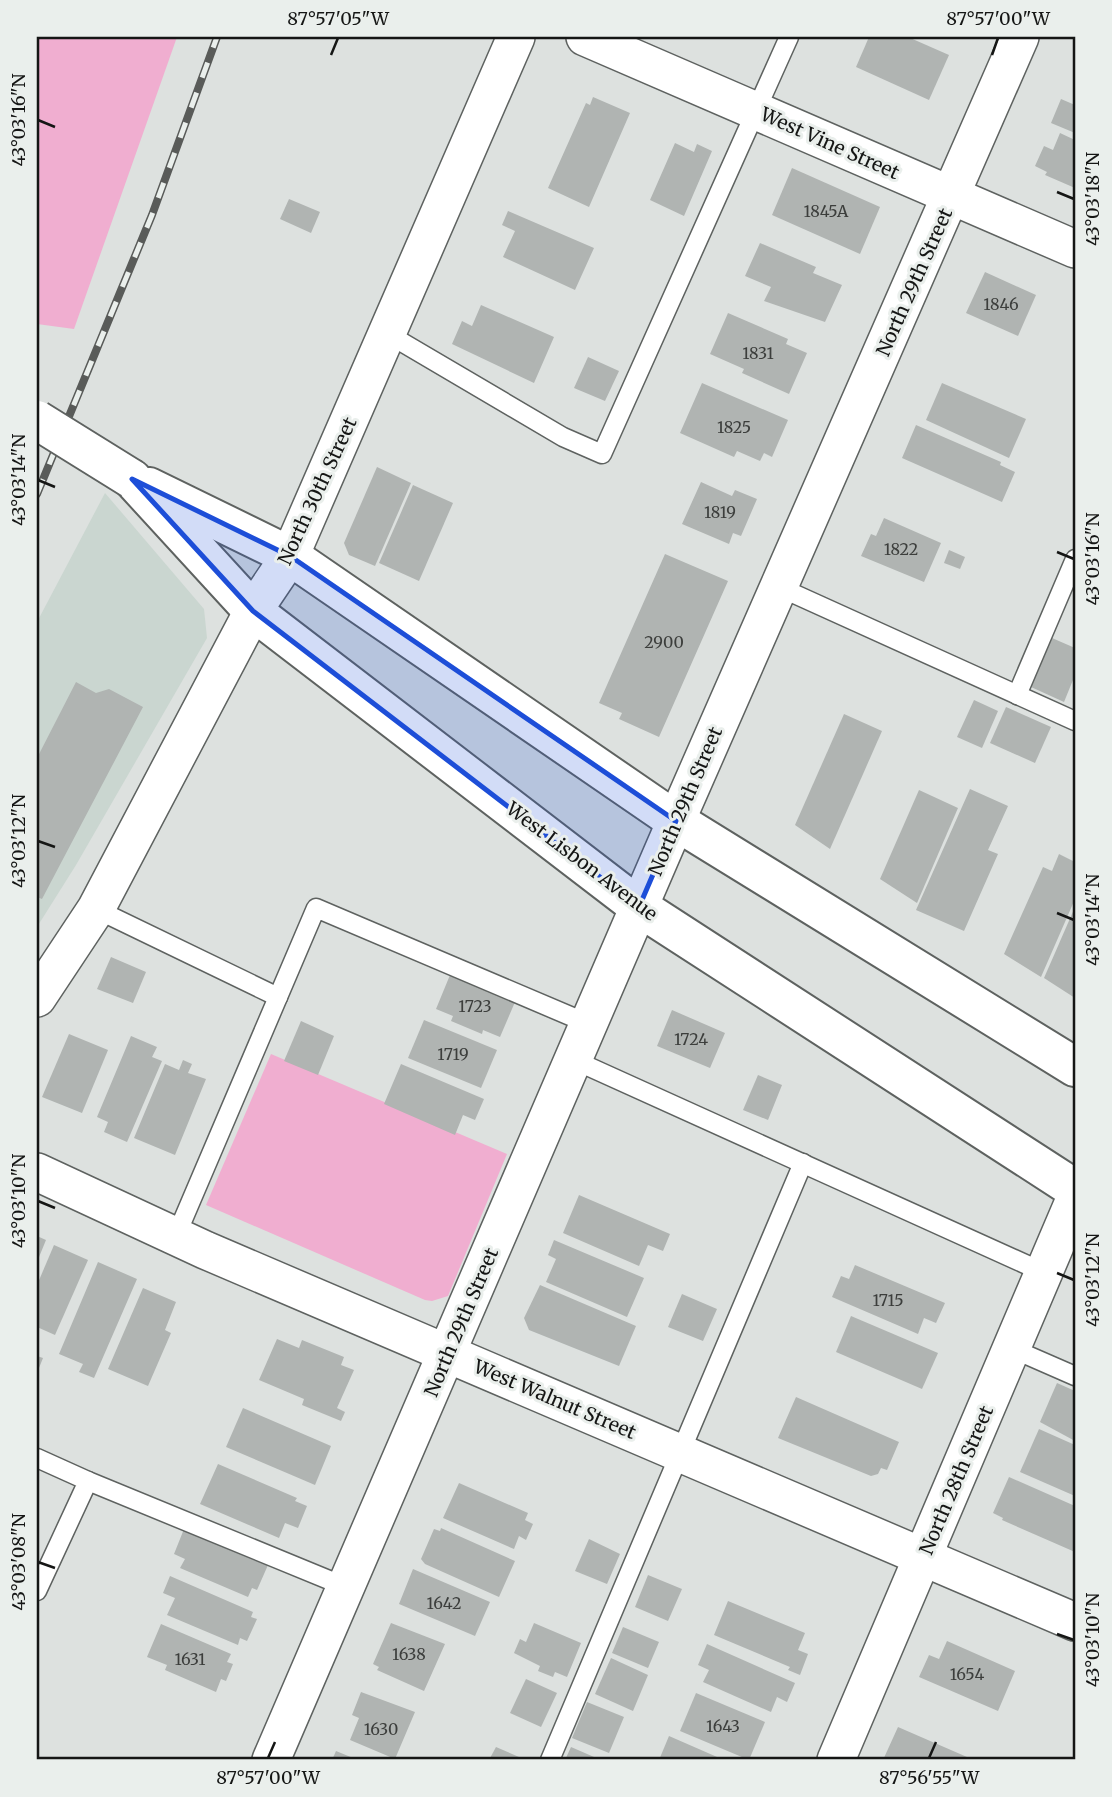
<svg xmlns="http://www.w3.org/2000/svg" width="1112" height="1797" font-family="Merriweather,serif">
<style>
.built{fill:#cad6d0}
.green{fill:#f0aed0}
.building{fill:#b0b4b2}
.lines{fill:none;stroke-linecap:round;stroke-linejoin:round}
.lane-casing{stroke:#5e6260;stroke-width:21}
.street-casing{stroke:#5e6260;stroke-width:40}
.secondary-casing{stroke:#5e6260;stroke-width:42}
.lane{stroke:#fff;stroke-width:18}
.street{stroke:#fff;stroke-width:37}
.secondary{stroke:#fff;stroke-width:38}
.rail-casing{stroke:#595b59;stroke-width:8}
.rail{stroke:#eaefec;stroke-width:5;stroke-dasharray:16;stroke-linecap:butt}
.secondary-bridge-casing{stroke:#5e6260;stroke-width:42;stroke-linecap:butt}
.secondary-bridge{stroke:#fff;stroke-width:38}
.marked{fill:#1d4ed8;fill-opacity:0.2;stroke:#1d4ed8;stroke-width:5;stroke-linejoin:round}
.ticks{fill:none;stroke:#151615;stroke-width:2.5}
.labels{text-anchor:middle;stroke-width:6;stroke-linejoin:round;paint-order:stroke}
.number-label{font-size:16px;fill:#3c3e3c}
.street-label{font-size:19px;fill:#151615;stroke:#eaefec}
.neatline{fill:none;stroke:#151615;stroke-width:2.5}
.ticks-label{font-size:18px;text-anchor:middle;fill:#151615}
</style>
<rect width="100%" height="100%" fill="#dde1df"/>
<path class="built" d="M105 493 204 609 207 638 76 865 37 927V622Z"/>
<g class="green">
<path d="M39 37H177L74 329 37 324Z"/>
<path d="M271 1054 507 1154 448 1296 432 1301 425 1300 206 1205Z"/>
</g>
<g class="building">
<path d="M869 37H908L949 55 929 100 856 67Z"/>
<path d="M593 97 630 113 589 207 548 188 586 103 590 105Z"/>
<path d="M1061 99 1075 105V133L1051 123Z"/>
<path d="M1060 133 1075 140V188L1045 175 1047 172 1035 166 1044 146 1053 150Z"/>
<path d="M675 143 694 152 697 144 712 151 684 216 650 200Z"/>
<path d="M792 168 880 207 860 254 772 215Z"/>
<path d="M289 199 320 212 311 233 280 219Z"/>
<path d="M508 211 594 248 575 290 503 257 515 231 502 225Z"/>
<path d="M760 243 816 267 813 273 842 285 825 322 764 301 771 287 745 276Z"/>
<path d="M985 272 1036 295 1018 336 966 313Z"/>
<path d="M481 305 554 337 534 383 452 344 462 321 472 326Z"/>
<path d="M728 313 788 339 786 344 807 353 789 394 742 373 744 369 710 354Z"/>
<path d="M588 357 619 371 605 401 574 388Z"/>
<path d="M702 383 788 420 772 457 764 453 760 461 737 451 734 457 680 433Z"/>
<path d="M942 383 1026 419 1009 458 926 420Z"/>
<path d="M916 425 1001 462 1000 465 1015 472 1002 502 902 458Z"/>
<path d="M377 467 411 483 375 566 349 555 344 543Z"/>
<path d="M701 482 732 496 735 490 757 499 741 536 733 533 729 544 682 524Z"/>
<path d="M413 485 453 503 419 581 379 563Z"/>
<path d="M884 518 941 543 924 582 861 556 871 534 876 536Z"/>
<path d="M949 550 965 557 960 569 944 563Z"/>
<path d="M665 554 728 581 659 737 619 719 622 713 599 703Z"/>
<path d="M1052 638 1075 648V675L1064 702 1031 687Z"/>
<path d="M76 682 96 693 109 689 143 707 42 899 37 897V758Z"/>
<path d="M974 700 998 711 982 748 957 737Z"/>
<path d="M1006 707 1051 727 1035 763 990 743Z"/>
<path d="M844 714 882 731 830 849 795 825Z"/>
<path d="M970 789 1008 806 988 850 998 854 964 931 916 910Z"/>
<path d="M919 790 958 808 917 903 880 879Z"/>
<path d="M1059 854 1075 862V899L1041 977 1004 954 1043 867 1052 871Z"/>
<path d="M1075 907V998L1044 978Z"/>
<path d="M111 957 146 972 133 1003 97 989Z"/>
<path d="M450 975 515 1002 500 1037 483 1030 482 1034 451 1021 453 1016 436 1009Z"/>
<path d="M672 1010 725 1033 710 1068 657 1046Z"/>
<path d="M424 1020 497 1050 481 1088 408 1058Z"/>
<path d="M301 1021 334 1036 318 1075 284 1061Z"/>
<path d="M69 1034 108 1050 82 1113 42 1097Z"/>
<path d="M131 1036 157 1047 152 1057 162 1061 127 1142 104 1132 108 1122 97 1117Z"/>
<path d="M183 1060 192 1064 188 1073 206 1079 175 1155 134 1138 165 1064 179 1070Z"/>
<path d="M401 1064 484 1099 475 1120 463 1115 455 1135 384 1104Z"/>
<path d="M758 1075 782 1085 768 1120 743 1110Z"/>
<path d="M579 1195 670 1234 663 1251 648 1245 639 1266 563 1233Z"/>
<path d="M37 1236 46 1240 37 1262Z"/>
<path d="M554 1240 644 1278 627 1317 546 1282 556 1259 548 1255Z"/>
<path d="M54 1245 88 1260 55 1335 37 1327V1285Z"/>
<path d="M98 1262 137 1279 94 1378 79 1372 83 1364 59 1354Z"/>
<path d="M855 1265 945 1303 936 1323 924 1318 918 1334 832 1297 841 1276 849 1279Z"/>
<path d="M540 1285 636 1326 619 1366 529 1330 524 1318Z"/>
<path d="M143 1288 176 1302 165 1330 171 1333 148 1386 108 1369Z"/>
<path d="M682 1294 717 1309 703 1341 668 1327Z"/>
<path d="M851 1316 938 1353 922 1389 836 1352Z"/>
<path d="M277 1339 299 1348 302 1340 344 1357 341 1365 354 1370 337 1408 345 1412 341 1421 302 1405 304 1399 259 1380Z"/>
<path d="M37 1356 43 1358 37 1373Z"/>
<path d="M1057 1383 1075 1391V1441L1040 1422Z"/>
<path d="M796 1397 899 1442 887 1470 881 1468 878 1474 871 1476 778 1438Z"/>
<path d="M243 1408 331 1446 315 1485 226 1447Z"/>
<path d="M1039 1429 1075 1445V1496L1020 1472Z"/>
<path d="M218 1464 297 1498 295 1501 307 1506 298 1528 285 1523 279 1538 200 1504Z"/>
<path d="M1009 1477 1075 1506V1552L1002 1520 1003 1518 993 1513Z"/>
<path d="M459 1483 528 1513 525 1520 533 1524 526 1540 519 1536 514 1549 443 1518Z"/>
<path d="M441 1528 515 1561 499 1597 425 1564 421 1559 434 1529 440 1531Z"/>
<path d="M184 1529 268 1565 257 1590 252 1588 248 1597 180 1568 185 1559 174 1554Z"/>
<path d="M589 1539 620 1554 607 1584 575 1571Z"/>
<path d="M413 1569 490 1602 475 1636 399 1604Z"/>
<path d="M648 1575 682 1589 668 1621 635 1607Z"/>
<path d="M170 1576 253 1612 251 1617 257 1619 247 1641 240 1638 238 1645 167 1615 175 1598 163 1593Z"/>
<path d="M728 1601 805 1633 798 1650 808 1654 800 1675 788 1670 790 1667 714 1635Z"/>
<path d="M391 1623 445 1644 424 1691 377 1670 379 1667 373 1664Z"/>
<path d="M534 1623 581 1643 567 1677 555 1672 553 1677 538 1671 540 1666 514 1653 520 1639 526 1642Z"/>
<path d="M161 1624 231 1654 227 1662 233 1664 226 1681 221 1679 216 1692 165 1670 167 1665 147 1657Z"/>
<path d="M623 1627 659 1642 648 1668 612 1653Z"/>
<path d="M947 1641 1015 1671 998 1711 919 1677 929 1655 939 1659Z"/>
<path d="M707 1644 795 1683 787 1702 777 1697 771 1712 703 1682 709 1670 698 1665Z"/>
<path d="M611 1658 648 1675 633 1711 595 1694Z"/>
<path d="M526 1679 557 1693 541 1727 510 1713Z"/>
<path d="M361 1692 415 1712 395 1759 350 1740 359 1718 352 1715Z"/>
<path d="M696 1693 765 1722 749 1760 680 1731Z"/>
<path d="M587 1702 624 1717 609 1753 572 1738Z"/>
<path d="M898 1727 967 1757 966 1760H883Z"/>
<path d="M669 1736 724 1760H659Z"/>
<path d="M496 1747 526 1760H489Z"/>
<path d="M571 1747 601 1760H565Z"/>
<path d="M336 1751 358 1760H332Z"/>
</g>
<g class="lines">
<defs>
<g id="lane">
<path d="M388 334 563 437 602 454 789 37"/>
<path d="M779 587 1075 721"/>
<path d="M1017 695 1075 559"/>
<path d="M96 909 278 997"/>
<path d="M574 1060 1045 1273"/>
<path d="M176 1236 316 908 589 1024"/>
<path d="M1013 1349 1075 1376"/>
<path d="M37 1458 88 1481 37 1591"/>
<path d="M88 1481 346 1587"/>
<path d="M550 1760 803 1163"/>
</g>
<g id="street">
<path d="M585 37 1075 249"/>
<path d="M37 998 96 909 253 611 290 556 516 37"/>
<path d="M37 1172 205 1250 1075 1622"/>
<path d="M271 1760 676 821 1020 37"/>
<path d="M836 1760 1075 1199"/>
</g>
<g id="secondary">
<path d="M132 479 253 611 639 907 1075 1189"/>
<path d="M149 487 290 556 676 821 1075 1067"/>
</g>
</defs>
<use href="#lane" class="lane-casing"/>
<use href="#street" class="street-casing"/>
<use href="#secondary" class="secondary-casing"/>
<use href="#lane" class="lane"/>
<use href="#street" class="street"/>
<use href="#secondary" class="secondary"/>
<defs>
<path id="rail" d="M37 494 152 215 217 37"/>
</defs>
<use href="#rail" class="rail-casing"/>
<use href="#rail" class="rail"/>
<defs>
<path id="secondary-bridge" d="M37 420 132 479"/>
</defs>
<use href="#secondary-bridge" class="secondary-bridge-casing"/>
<use href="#secondary-bridge" class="secondary-bridge"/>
</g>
<path class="marked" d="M132 479 290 556 676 821 639 907 253 611Z"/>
<path class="ticks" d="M331 55 338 38M992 55 998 38M38 120 55 127M1057 192 1074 199M38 480 55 487M1057 552 1074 559M38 841 55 847M1057 913 1074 920M38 1201 55 1208M1057 1273 1074 1280M38 1562 55 1568M1057 1634 1074 1640M268 1758 275 1742M929 1758 936 1742"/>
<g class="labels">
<g class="number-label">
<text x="826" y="217">1845A</text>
<text x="1001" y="310">1846</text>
<text x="758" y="359">1831</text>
<text x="734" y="433">1825</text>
<text x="720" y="518">1819</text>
<text x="901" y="555">1822</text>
<text x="664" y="648">2900</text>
<text x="475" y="1012">1723</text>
<text x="691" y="1045">1724</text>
<text x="453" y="1060">1719</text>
<text x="888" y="1306">1715</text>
<text x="444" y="1609">1642</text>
<text x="409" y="1660">1638</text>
<text x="190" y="1665">1631</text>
<text x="967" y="1680">1654</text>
<text x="723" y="1732">1643</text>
<text x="381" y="1735">1630</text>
</g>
<g class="street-label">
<text transform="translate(830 143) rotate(24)" y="7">West Vine Street</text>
<text transform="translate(914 282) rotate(-66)" y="7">North 29th Street</text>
<text transform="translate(317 491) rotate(-65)" y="7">North 30th Street</text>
<text transform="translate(685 801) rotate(-67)" y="7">North 29th Street</text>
<text transform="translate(582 861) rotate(37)" y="7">West Lisbon Avenue</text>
<text transform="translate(461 1322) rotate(-67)" y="7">North 29th Street</text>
<text transform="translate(555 1399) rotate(23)" y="7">West Walnut Street</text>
<text transform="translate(956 1480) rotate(-67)" y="7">North 28th Street</text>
</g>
</g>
<rect width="1112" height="1797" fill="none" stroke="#eaefec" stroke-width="77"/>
<rect x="38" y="38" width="1036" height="1720" class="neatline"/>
<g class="ticks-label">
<text x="338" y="25">87°57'05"W</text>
<text x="998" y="25">87°57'00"W</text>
<text transform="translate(19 120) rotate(-90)" y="6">43°03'16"N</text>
<text transform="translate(1093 199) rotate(-90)" y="6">43°03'18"N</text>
<text transform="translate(19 480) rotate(-90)" y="6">43°03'14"N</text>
<text transform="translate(1093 559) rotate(-90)" y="6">43°03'16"N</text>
<text transform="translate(19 841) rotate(-90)" y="6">43°03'12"N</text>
<text transform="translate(1093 920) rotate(-90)" y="6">43°03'14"N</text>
<text transform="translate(19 1201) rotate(-90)" y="6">43°03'10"N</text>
<text transform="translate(1093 1280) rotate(-90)" y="6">43°03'12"N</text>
<text transform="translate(19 1562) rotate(-90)" y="6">43°03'08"N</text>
<text transform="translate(1093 1640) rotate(-90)" y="6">43°03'10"N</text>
<text x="268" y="1784">87°57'00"W</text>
<text x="929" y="1784">87°56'55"W</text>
</g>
</svg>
